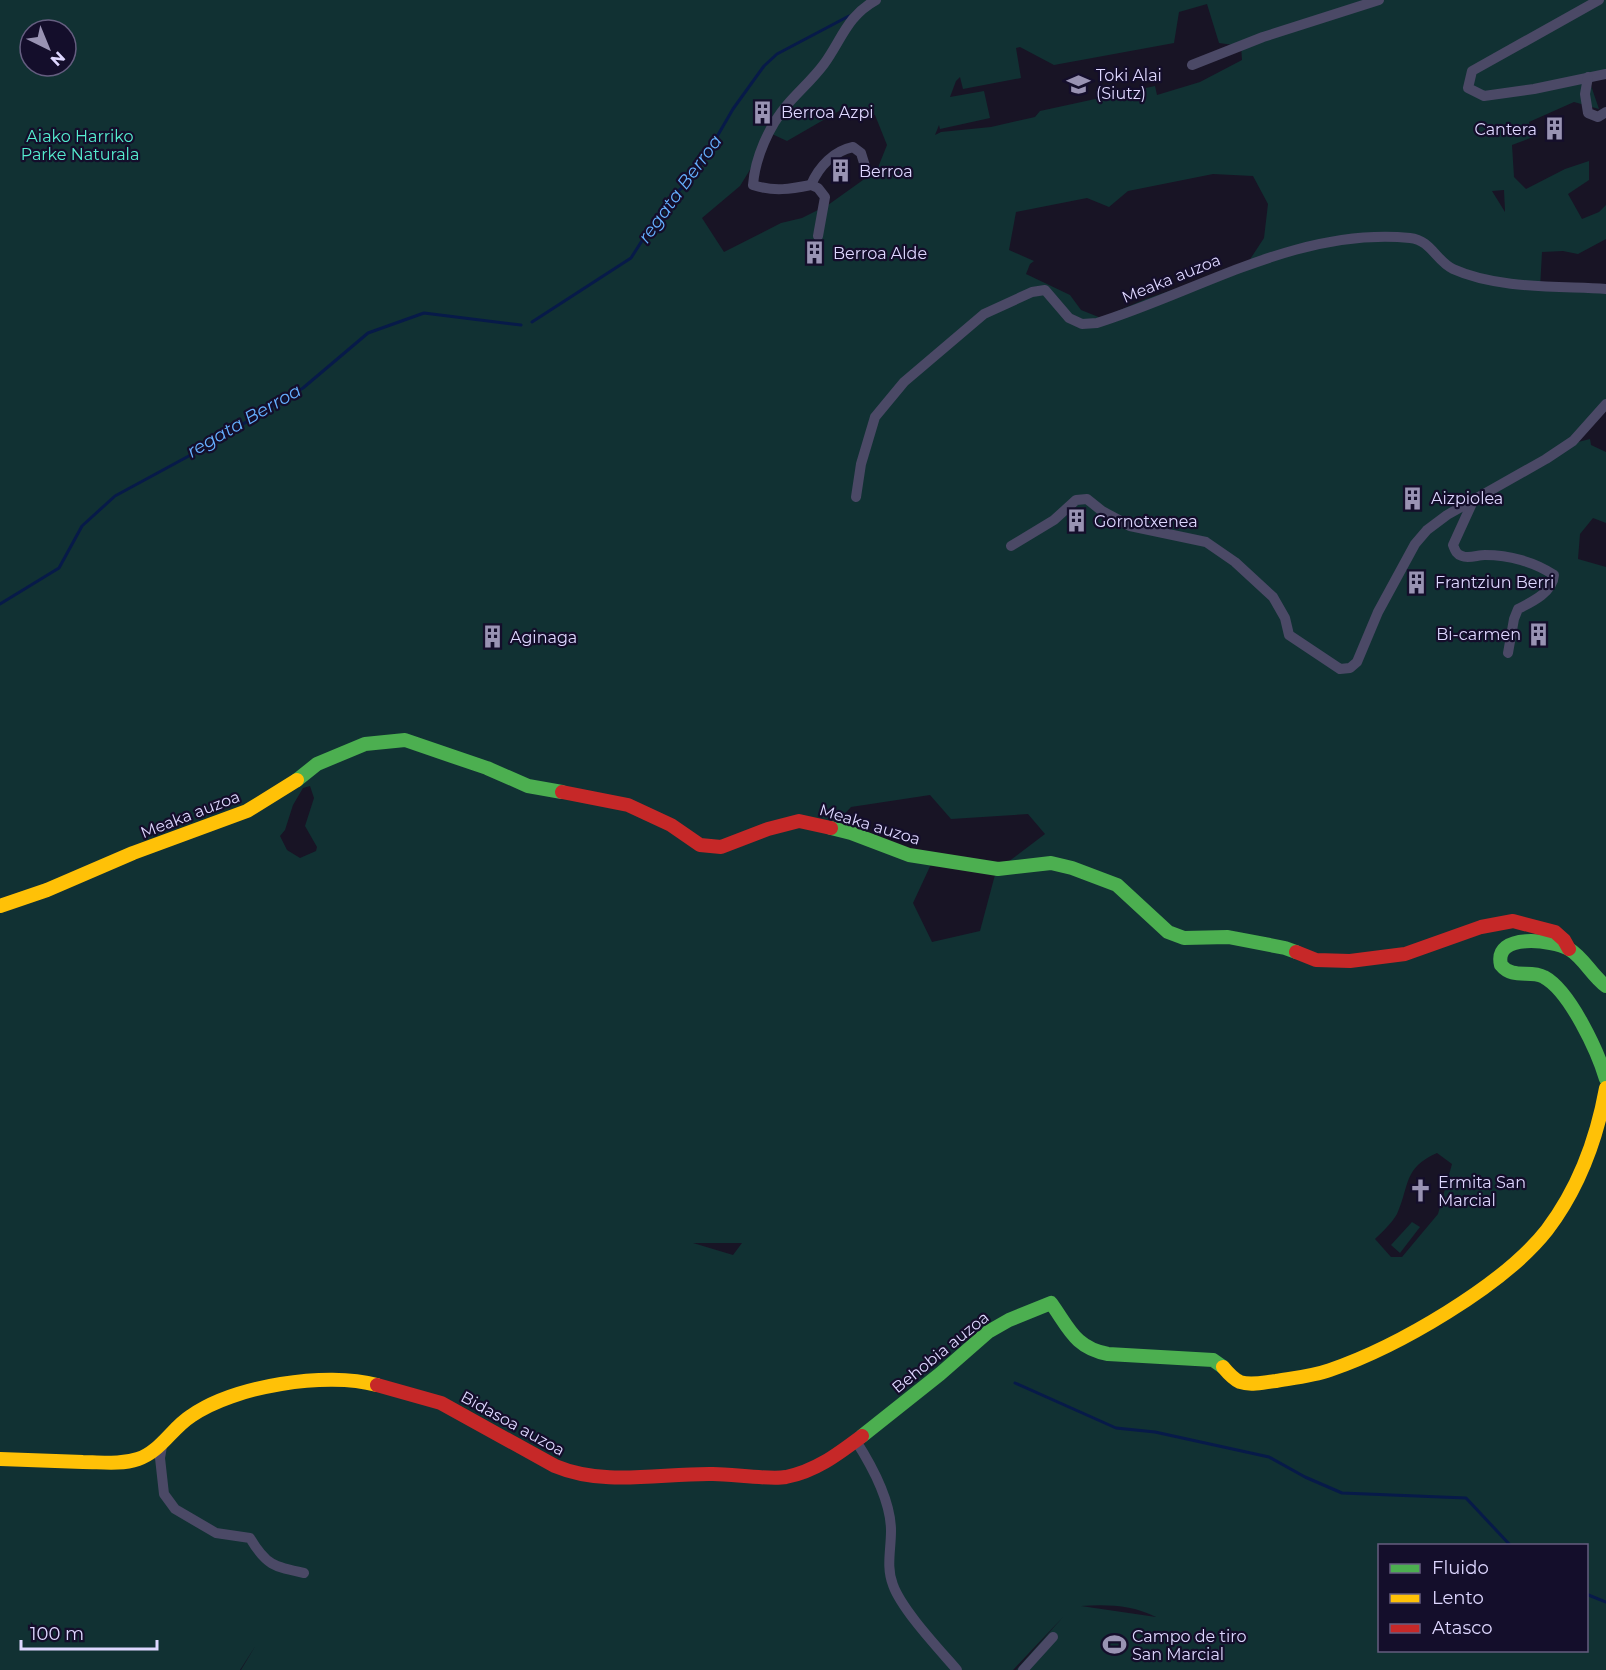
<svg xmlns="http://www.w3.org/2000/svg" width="1606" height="1670" font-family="Montserrat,sans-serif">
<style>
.green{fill:#113133;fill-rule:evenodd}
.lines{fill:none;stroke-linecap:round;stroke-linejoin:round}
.stream{stroke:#071a49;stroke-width:3}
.street{stroke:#4b4966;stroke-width:10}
.fast{stroke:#4caf50;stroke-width:14}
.slow{stroke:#ffc107;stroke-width:14}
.jam{stroke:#c62828;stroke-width:14}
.labels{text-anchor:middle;stroke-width:4.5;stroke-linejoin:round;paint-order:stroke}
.poi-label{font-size:16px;fill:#ded7ff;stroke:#140e2b;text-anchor:start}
.park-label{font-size:16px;fill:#55edcf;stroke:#140e2b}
.street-label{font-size:16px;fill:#ded7ff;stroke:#140e2b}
.water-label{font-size:18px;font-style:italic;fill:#65b0ff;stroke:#140e2b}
</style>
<rect width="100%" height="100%" fill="#181425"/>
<g class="green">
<path d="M0 0H1606V78L1588 77 1599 109 1574 102 1529 122 1533 137 1512 145 1514 177 1526 189 1565 169 1589 161V180L1568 194 1582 219 1599 212 1606 205V239L1578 254 1563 251 1542 252 1540 289 1606 293V400L1574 443 1590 439 1591 445 1606 452V523L1593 518 1580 534 1578 559 1606 567V1670H1016L1063 1617 1013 1670H241L256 1645 240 1670H0ZM1207 4 1219 43 1241 46 1242 60 1200 82 1157 95 1155 86 1040 111 1035 117 991 127 941 132 935 135 939 125 940 129 990 118 984 91 950 97 956 81 960 77 963 89 1021 78 1016 48 1020 47 1054 65 1174 43 1179 12ZM30 30H66V66H30ZM839 111 875 115 887 145 877 170 828 205 802 218 781 223 724 252 702 218 740 186 772 134 787 141ZM1213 174 1253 176 1268 204 1264 238 1247 264 1146 299 1101 318 1081 310 1070 295 1026 274 1030 264 1034 261 1009 250 1016 212 1087 198 1109 207 1128 191ZM1504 190 1505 211V212L1492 191ZM310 786 314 798 305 826 317 847 316 851 300 858 287 850 280 836 285 830 293 805 303 788ZM930 795 951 819 1028 814 1045 834 996 871 980 931 932 942 913 903 933 860 835 824 851 807ZM1437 1153 1452 1164 1438 1214 1402 1257H1391L1375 1239C1382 1232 1392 1223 1397 1214 1410 1185 1403 1168 1437 1153ZM693 1243H742L733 1255ZM1380 1546H1586V1650H1380ZM1081 1606C1106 1604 1133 1605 1156 1617Z"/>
<path d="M1412 1222 1420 1227 1400 1253 1391 1245Z"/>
</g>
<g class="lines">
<g class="stream">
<path d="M532 322 631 258 668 200 693 178 733 109 764 66 777 54 849 16"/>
<path d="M0 604 59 568 82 526 115 496 198 451 303 388 368 333 424 313 521 325"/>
<path d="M1015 1383 1116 1428 1155 1432 1269 1457 1305 1477 1342 1493 1466 1498 1511 1546"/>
<path d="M1586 1594 1606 1602"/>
</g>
<g class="street">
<path d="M1599 0 1472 71 1468 88 1484 96 1534 89 1606 74"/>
<path d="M1192 65 1263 37 1379 0"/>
<path d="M1588 77 1585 94 1588 113 1598 117 1606 112"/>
<path d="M811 185C819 166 834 151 853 147L861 153 865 166"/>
<path d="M818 236 825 197 818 188 811 185C791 189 774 192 753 185 755 158 769 126 787 105 799 91 813 79 824 64 842 39 847 16 876 0"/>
<path d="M856 497 861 464 875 417 904 382 984 314 1032 292 1045 290 1069 318 1082 324 1097 323C1199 291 1299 227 1410 238 1431 240 1436 261 1453 269 1497 289 1558 286 1606 289"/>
<path d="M1474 499 1453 545C1455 550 1456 554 1462 556 1468 559 1478 555 1485 555 1509 555 1535 562 1554 575 1553 592 1532 602 1518 609L1514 619 1508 653"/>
<path d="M1011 546 1054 520 1076 500 1087 499 1102 511 1130 526 1206 542 1235 562 1273 597 1285 618 1289 635 1340 669 1350 668 1357 662 1378 612 1415 544 1427 530 1447 515 1546 459 1573 441 1606 404"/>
<path d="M163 1440 160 1458 164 1494 175 1509 216 1533 250 1538C266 1565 274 1567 304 1573"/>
<path d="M856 1441C872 1466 891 1500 891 1531 891 1550 886 1567 893 1585 902 1610 939 1649 957 1670"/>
<path d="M1023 1670 1053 1637"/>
</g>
<g class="fast">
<path d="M297 780 317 764 365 744 405 740 487 768 528 786 562 792"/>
<path d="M831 828 851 833 909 855 998 869 1051 863 1072 868 1117 885 1168 932 1184 938 1228 937 1285 948 1296 952"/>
<path d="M1606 986C1592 976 1584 958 1569 949 1553 940 1493 932 1501 965 1513 980 1530 969 1544 977 1570 991 1598 1052 1606 1079"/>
<path d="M862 1436 940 1374 988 1332 1009 1320 1051 1303C1069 1328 1075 1348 1108 1354L1213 1360 1223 1367"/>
</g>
<g class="slow">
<path d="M0 906 47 890 133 853 247 811 297 780"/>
<path d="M1223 1367C1228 1373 1233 1379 1240 1382 1251 1386 1265 1382 1276 1381 1294 1378 1313 1376 1330 1370 1397 1347 1503 1286 1547 1230 1578 1189 1597 1138 1606 1088"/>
<path d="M0 1459C28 1460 55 1461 83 1462 101 1462 120 1465 138 1459 160 1452 172 1428 191 1416 234 1386 326 1371 377 1385"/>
</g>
<g class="jam">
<path d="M562 792 628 805 671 825 700 845 721 847 768 829 799 821 831 828"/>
<path d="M1296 952 1316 960 1350 961 1405 954 1481 927 1513 921 1555 932 1564 940 1569 949"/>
<path d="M377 1385 441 1403 555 1466C605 1487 661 1473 713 1474 733 1474 769 1480 786 1477 816 1471 838 1454 862 1436"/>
</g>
</g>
<defs>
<symbol id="school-bare" viewBox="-9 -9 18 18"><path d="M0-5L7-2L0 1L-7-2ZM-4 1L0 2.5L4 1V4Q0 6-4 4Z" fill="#9993b3" stroke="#140e2b" stroke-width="2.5" paint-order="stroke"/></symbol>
<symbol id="building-bare" viewBox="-9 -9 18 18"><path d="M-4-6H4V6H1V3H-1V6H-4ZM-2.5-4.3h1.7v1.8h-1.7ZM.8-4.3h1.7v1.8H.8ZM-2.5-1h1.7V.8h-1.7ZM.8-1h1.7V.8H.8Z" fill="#9993b3" stroke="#140e2b" stroke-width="2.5" paint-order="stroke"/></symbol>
<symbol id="church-bare" viewBox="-9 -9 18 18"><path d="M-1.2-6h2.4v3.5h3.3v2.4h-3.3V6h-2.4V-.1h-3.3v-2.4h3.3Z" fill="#9993b3" stroke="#140e2b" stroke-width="2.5" paint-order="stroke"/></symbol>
<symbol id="stadium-bare" viewBox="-9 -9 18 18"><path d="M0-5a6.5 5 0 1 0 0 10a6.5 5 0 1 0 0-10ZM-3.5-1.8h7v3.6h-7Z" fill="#9993b3" stroke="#140e2b" stroke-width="2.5" paint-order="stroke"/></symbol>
</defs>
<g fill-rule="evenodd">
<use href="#school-bare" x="1062" y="68" width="33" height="33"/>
<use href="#building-bare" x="746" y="96" width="33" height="33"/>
<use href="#building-bare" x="1538" y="112" width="33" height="33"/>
<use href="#building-bare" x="824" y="154" width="33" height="33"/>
<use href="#building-bare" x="798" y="236" width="33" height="33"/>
<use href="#building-bare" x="1396" y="482" width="33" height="33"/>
<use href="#building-bare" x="1060" y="504" width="33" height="33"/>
<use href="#building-bare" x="1400" y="566" width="33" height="33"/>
<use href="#building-bare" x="1522" y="618" width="33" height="33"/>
<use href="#building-bare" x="476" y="620" width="33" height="33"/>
<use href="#church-bare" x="1404" y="1174" width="33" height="33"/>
<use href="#stadium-bare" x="1098" y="1628" width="33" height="33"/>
</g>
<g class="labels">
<g class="poi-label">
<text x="1096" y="81">Toki Alai<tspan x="1096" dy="18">(Siutz)</tspan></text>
<text x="781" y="118">Berroa Azpi</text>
<text x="1537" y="135" text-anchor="end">Cantera</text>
<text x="859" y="177">Berroa</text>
<text x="833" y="259">Berroa Alde</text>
<text x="1431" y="504">Aizpiolea</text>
<text x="1094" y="527">Gornotxenea</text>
<text x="1435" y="588">Frantziun Berri</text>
<text x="1521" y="640" text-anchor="end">Bi-carmen</text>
<text x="510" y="643">Aginaga</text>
<text x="1438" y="1188">Ermita San<tspan x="1438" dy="18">Marcial</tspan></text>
<text x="1132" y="1642">Campo de tiro<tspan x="1132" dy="18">San Marcial</tspan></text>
</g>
<g class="park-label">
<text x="80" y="142">Aiako Harriko<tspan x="80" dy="18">Parke Naturala</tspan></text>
</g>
<g class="street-label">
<text transform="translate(1171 278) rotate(-22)" y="6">Meaka auzoa</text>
<text transform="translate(190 814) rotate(-21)" y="6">Meaka auzoa</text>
<text transform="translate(870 824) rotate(17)" y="6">Meaka auzoa</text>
<text transform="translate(940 1352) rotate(-39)" y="6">Behobia auzoa</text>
<text transform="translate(513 1423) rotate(29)" y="6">Bidasoa auzoa</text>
</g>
<g class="water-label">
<text transform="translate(680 189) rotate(-54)" y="6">regata Berroa</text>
<text transform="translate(244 421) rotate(-30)" y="6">regata Berroa</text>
</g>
</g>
<rect x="1378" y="1544" width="210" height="108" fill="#140e2b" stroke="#655e80" stroke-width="1.5"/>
<rect x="1390" y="1564" width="30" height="9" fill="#4caf50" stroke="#655e80" stroke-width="1.5"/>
<text x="1432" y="1574" font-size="18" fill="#ded7ff">Fluido</text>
<rect x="1390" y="1594" width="30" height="9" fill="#ffc107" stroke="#655e80" stroke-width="1.5"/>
<text x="1432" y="1604" font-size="18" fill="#ded7ff">Lento</text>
<rect x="1390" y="1624" width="30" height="9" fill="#c62828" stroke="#655e80" stroke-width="1.5"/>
<text x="1432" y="1634" font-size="18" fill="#ded7ff">Atasco</text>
<g transform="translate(48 48) rotate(137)"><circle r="28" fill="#140e2b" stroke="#655e80" stroke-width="1.5"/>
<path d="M0-4.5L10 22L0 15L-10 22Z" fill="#9993b3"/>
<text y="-9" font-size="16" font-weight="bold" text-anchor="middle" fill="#ded7ff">N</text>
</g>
<path d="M21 1640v9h136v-9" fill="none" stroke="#ded7ff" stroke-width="3"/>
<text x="30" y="1640" font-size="18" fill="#ded7ff" stroke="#140e2b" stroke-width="4.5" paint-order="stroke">100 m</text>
</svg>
